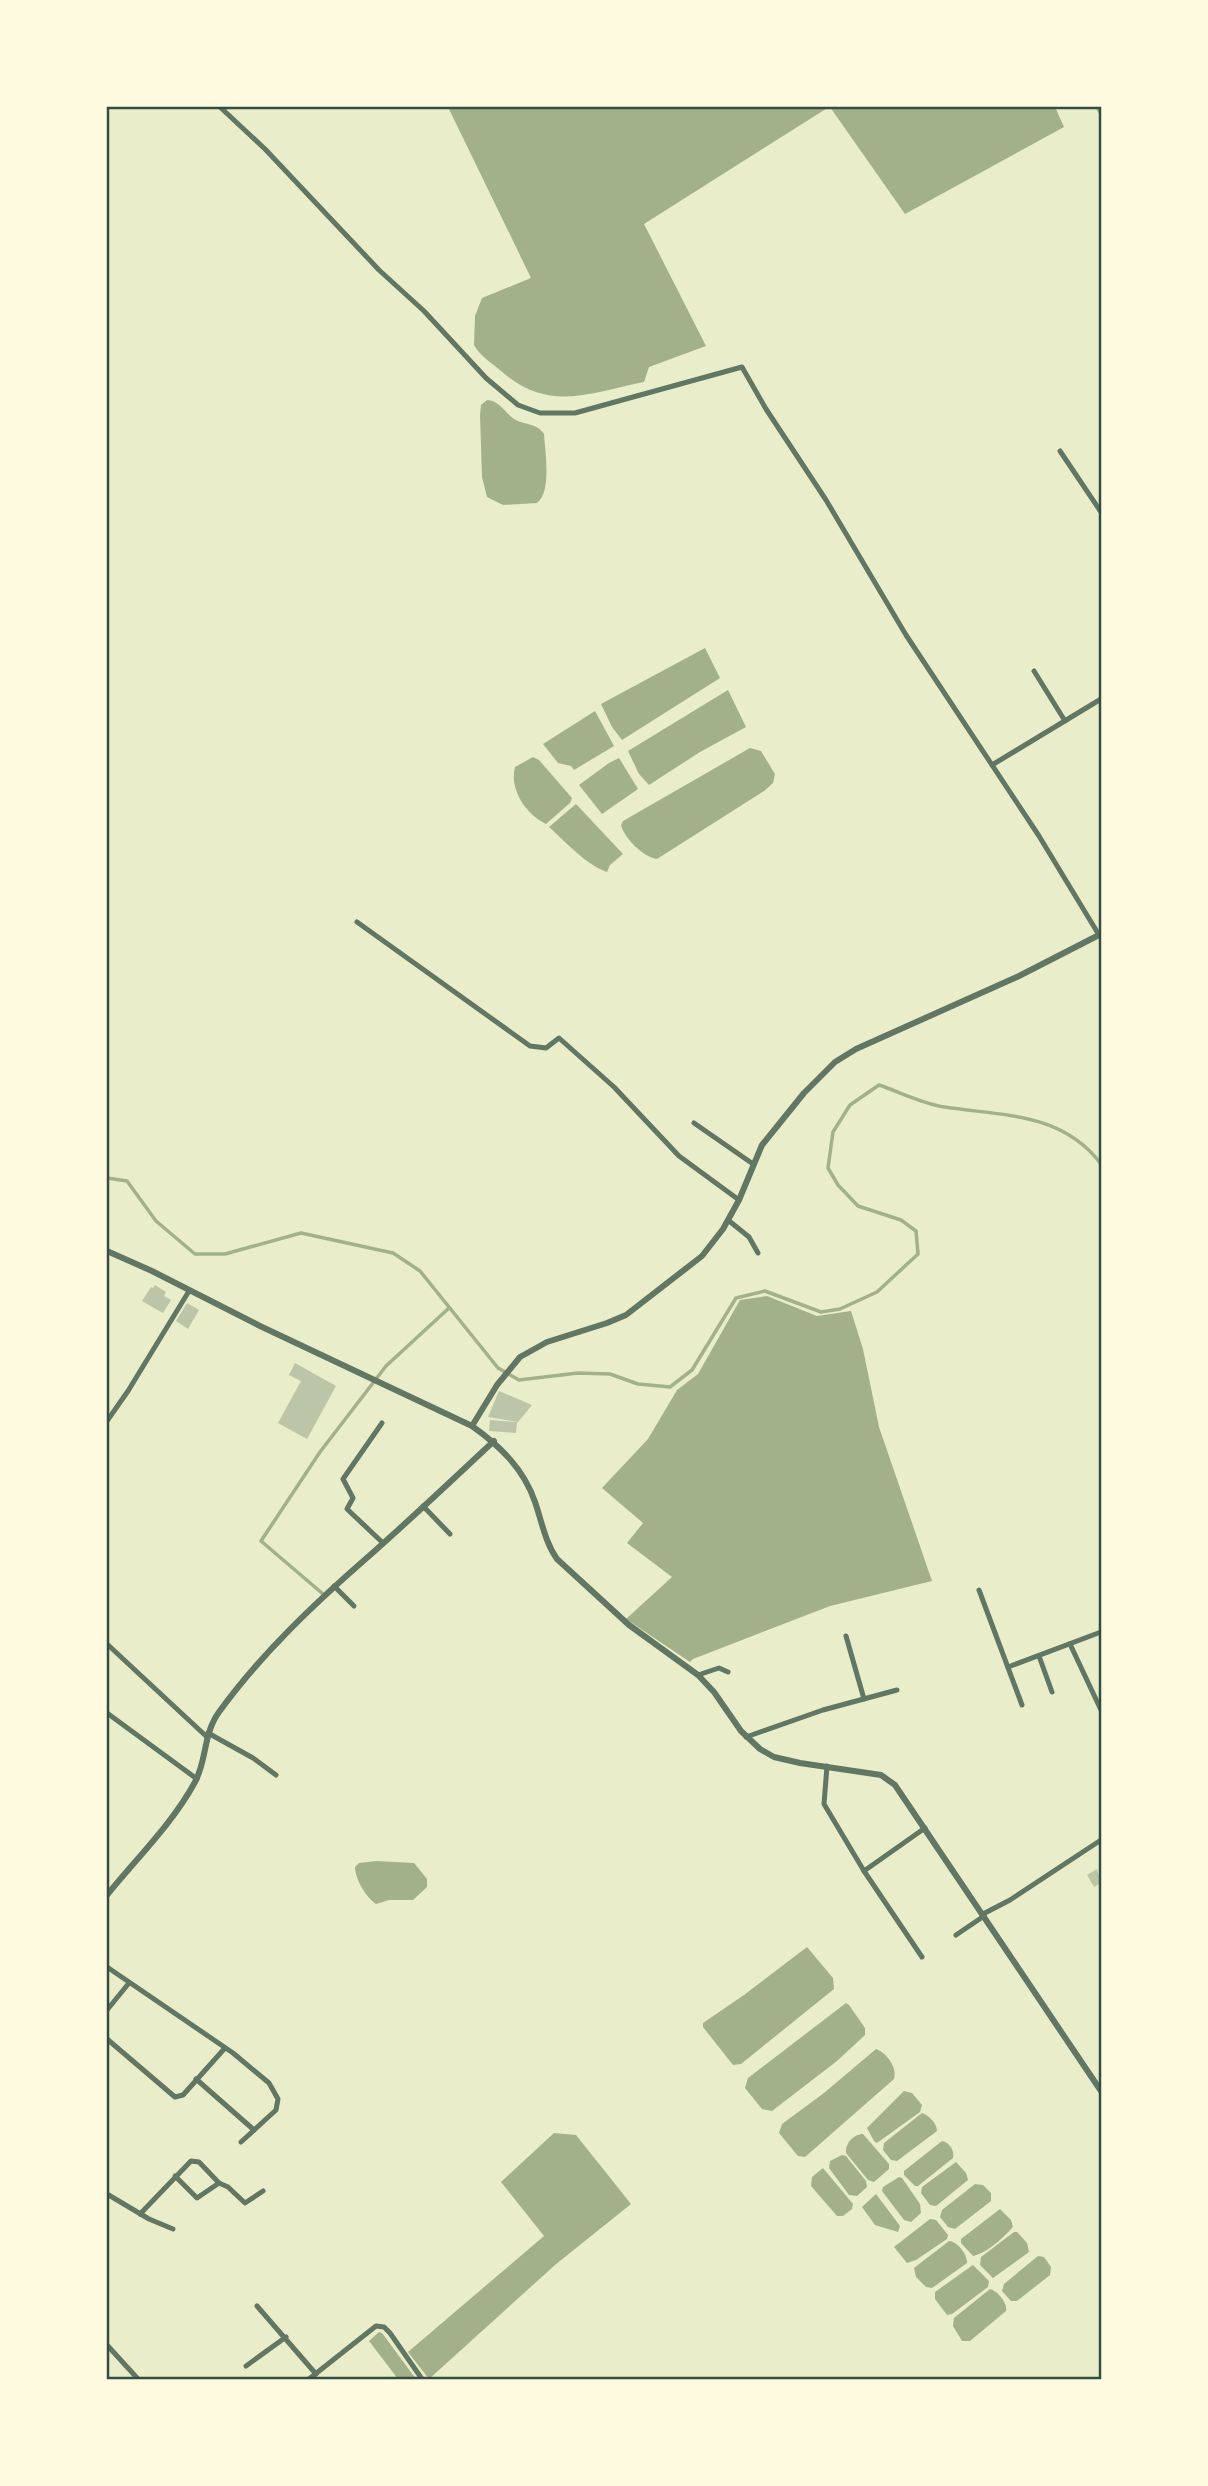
<svg xmlns="http://www.w3.org/2000/svg" width="1208" height="2486" font-family="'Alegreya Sans',sans-serif">
<style>
.water{fill:#a3b18a}
.lines{fill:none;stroke-linecap:round;stroke-linejoin:round}
.stream{stroke:#a3b18a;stroke-width:3.5}
.building{fill:#bcc5a7}
.minor{stroke:#617663;stroke-width:5}
.tertiary{stroke:#617663;stroke-width:6}
.neatline{fill:none;stroke:#344e41;stroke-width:2.5}
</style>
<rect width="100%" height="100%" fill="#e9edc9"/>
<g class="water">
<path d="M448 107H829L644 224 706 346 649 367 644 382C589 393 548 413 501 371 492 363 480 356 474 345L475 316 482 298 531 278Z"/>
<path d="M830 107H1055L1064 127 905 214Z"/>
<path d="M487 400C499 400 504 412 514 419 524 425 537 423 544 434 545 451 552 492 537 503L503 505 487 497 482 477 480 415 481 405Z"/>
<path d="M705 648 720 678 622 740 612 727 601 704Z"/>
<path d="M728 690 746 727 700 752 649 785 639 774 628 751Z"/>
<path d="M595 711 614 746 574 770 571 766 558 763 543 744Z"/>
<path d="M750 748 761 751 775 774 773 783 764 791 657 859C643 857 624 838 621 825L623 821Z"/>
<path d="M533 757 539 760 572 798 570 803 546 824C526 815 509 789 515 767Z"/>
<path d="M619 758 638 789 602 814 579 785 609 763Z"/>
<path d="M576 804 623 854 610 865 607 872C585 864 567 843 549 827Z"/>
<path d="M767 1296 817 1316 851 1311 863 1349 879 1427 932 1581 830 1606 693 1659 690 1662 626 1619 672 1577 627 1543 643 1523 602 1488 648 1439 677 1390 698 1374 740 1300Z"/>
<path d="M376 1861 414 1863 427 1879V1887L413 1900H389L376 1904C366 1897 355 1879 355 1867L359 1863Z"/>
<path d="M807 1947 833 1978 834 1989 741 2064 733 2065 703 2027V2023L744 1995Z"/>
<path d="M846 2003 849 2005 865 2028V2035L837 2061 772 2111 762 2109 745 2088 748 2078Z"/>
<path d="M876 2049C886 2052 898 2068 894 2079L805 2157 798 2156 779 2133 782 2124 824 2093Z"/>
<path d="M904 2091 912 2093 922 2105 920 2112 877 2143 874 2141 867 2128Z"/>
<path d="M922 2113C929 2115 937 2124 937 2131L897 2161 891 2160 883 2150 884 2143Z"/>
<path d="M554 2133 576 2135 631 2204 555 2265 429 2379 408 2352 544 2236 501 2182Z"/>
<path d="M863 2134 889 2164V2169L874 2182 868 2180 846 2153C845 2143 854 2134 863 2134Z"/>
<path d="M942 2141C949 2142 955 2151 953 2158L918 2186H915L904 2175V2171Z"/>
<path d="M842 2155 846 2156 866 2181 867 2187 857 2196 849 2195 829 2168 830 2161Z"/>
<path d="M956 2162 966 2173 968 2180 936 2206 930 2205 921 2193 922 2187Z"/>
<path d="M823 2168 853 2204 852 2209 843 2216H837L811 2186 812 2177Z"/>
<path d="M899 2177 902 2178 920 2204 921 2213 911 2222 904 2220 882 2191 883 2187Z"/>
<path d="M975 2184 983 2185 991 2193V2201L955 2229 948 2227 940 2217 942 2210Z"/>
<path d="M876 2194 900 2226 898 2232 875 2225 862 2207Z"/>
<path d="M1000 2209 1011 2220 1013 2227C1003 2238 987 2253 973 2256L961 2243V2239Z"/>
<path d="M930 2219 936 2220 948 2235 947 2239 916 2260 907 2263 894 2247Z"/>
<path d="M1014 2232H1017L1027 2243 1029 2252 993 2278 980 2265 981 2257Z"/>
<path d="M949 2241C958 2242 967 2254 967 2263L932 2288 926 2287 916 2277 914 2268Z"/>
<path d="M1038 2256 1044 2257 1051 2267 1050 2275 1017 2301H1011L1002 2291 1004 2284Z"/>
<path d="M973 2265 989 2281 988 2287 952 2314 947 2315 935 2299V2292Z"/>
<path d="M990 2289C998 2291 1008 2304 1006 2311L970 2341H962L953 2326 954 2318Z"/>
<path d="M379 2332 382 2333 416 2379H398L369 2341Z"/>
</g>
<g class="lines">
<g class="stream">
<path d="M1097 107 1101 114"/>
<path d="M107 1178 127 1181 156 1221 195 1254H225L301 1233 393 1253 420 1271 498 1368 519 1380 578 1373 610 1374 638 1384 670 1387 692 1370 736 1298 765 1291 821 1312 840 1309 877 1292 918 1254 916 1231 901 1220 858 1206 838 1185 828 1168 833 1132 850 1105 879 1085C900 1092 923 1104 945 1107 1002 1116 1062 1112 1101 1164"/>
<path d="M323 1594 261 1541 320 1452 386 1366 449 1308"/>
</g>
</g>
<g class="building">
<path d="M155 1285 166 1292 164 1296 171 1300 163 1313 142 1301 151 1287 153 1288Z"/>
<path d="M187 1303 199 1310 188 1329 176 1321Z"/>
<path d="M295 1363 336 1386 307 1439 278 1423 301 1381 289 1375Z"/>
<path d="M499 1391 532 1405 518 1422 488 1417Z"/>
<path d="M490 1420 517 1422 516 1433 489 1431Z"/>
<path d="M1097 1869 1101 1883 1094 1887 1087 1875Z"/>
</g>
<g class="lines">
<g class="minor">
<path d="M220 107 265 149 379 270 424 311 486 378 518 405 540 413H575L742 367 766 409 826 500 906 635 1039 836 1099 935 1101 933"/>
<path d="M1060 451 1101 512"/>
<path d="M1034 671 1065 721"/>
<path d="M992 765 1101 699"/>
<path d="M357 922 530 1046 546 1048 559 1038 614 1087 679 1156 739 1200"/>
<path d="M694 1123 753 1164"/>
<path d="M728 1220 749 1237 758 1253"/>
<path d="M107 1421 128 1391 189 1291"/>
<path d="M382 1423 343 1479 353 1498 347 1509 383 1543"/>
<path d="M423 1506 450 1534"/>
<path d="M334 1586 354 1606"/>
<path d="M979 1590 1022 1705"/>
<path d="M846 1636 864 1699"/>
<path d="M107 1644 207 1737"/>
<path d="M1070 1644 1101 1710"/>
<path d="M1039 1656 1052 1692"/>
<path d="M1008 1667 1101 1632"/>
<path d="M698 1675 719 1668 728 1672"/>
<path d="M107 1713 197 1779"/>
<path d="M208 1733 253 1758 276 1775"/>
<path d="M746 1737 823 1710 897 1690"/>
<path d="M827 1766 824 1804 864 1871"/>
<path d="M983 1914 1010 1900 1101 1840"/>
<path d="M956 1935 984 1916"/>
<path d="M922 1957 864 1871 925 1828"/>
<path d="M107 1967 233 2053 269 2083 278 2099 276 2110 241 2142"/>
<path d="M107 2010 129 1983"/>
<path d="M107 2039 175 2097 183 2095 225 2048"/>
<path d="M196 2079 254 2130"/>
<path d="M219 2183 228 2187 245 2203 263 2191"/>
<path d="M107 2194 149 2219 173 2229"/>
<path d="M140 2214 191 2161 199 2162 219 2183 197 2198 175 2176"/>
<path d="M257 2306 316 2374"/>
<path d="M107 2345 138 2379"/>
<path d="M246 2366 286 2337"/>
<path d="M309 2379 376 2326 384 2327 390 2333 422 2379"/>
</g>
<g class="tertiary">
<path d="M107 1251 152 1271 260 1326 472 1426C500 1446 524 1469 535 1502 542 1522 545 1542 557 1559L629 1625 698 1675 714 1692 741 1731 760 1749 774 1757 800 1763 881 1775 895 1785 1101 2091"/>
<path d="M472 1426 497 1385 520 1357 547 1342 607 1323 626 1315 702 1256 723 1229 739 1200 762 1145 804 1093 835 1062 856 1049 1019 976 1099 935 1101 936"/>
<path d="M107 1895C136 1859 173 1823 195 1782 207 1760 203 1734 219 1712 261 1654 315 1603 369 1556 411 1519 452 1480 494 1441"/>
</g>
</g>
<rect width="1208" height="2486" fill="none" stroke="#fefae0" stroke-width="217"/>
<rect x="108" y="108" width="992" height="2270" class="neatline"/>
</svg>
